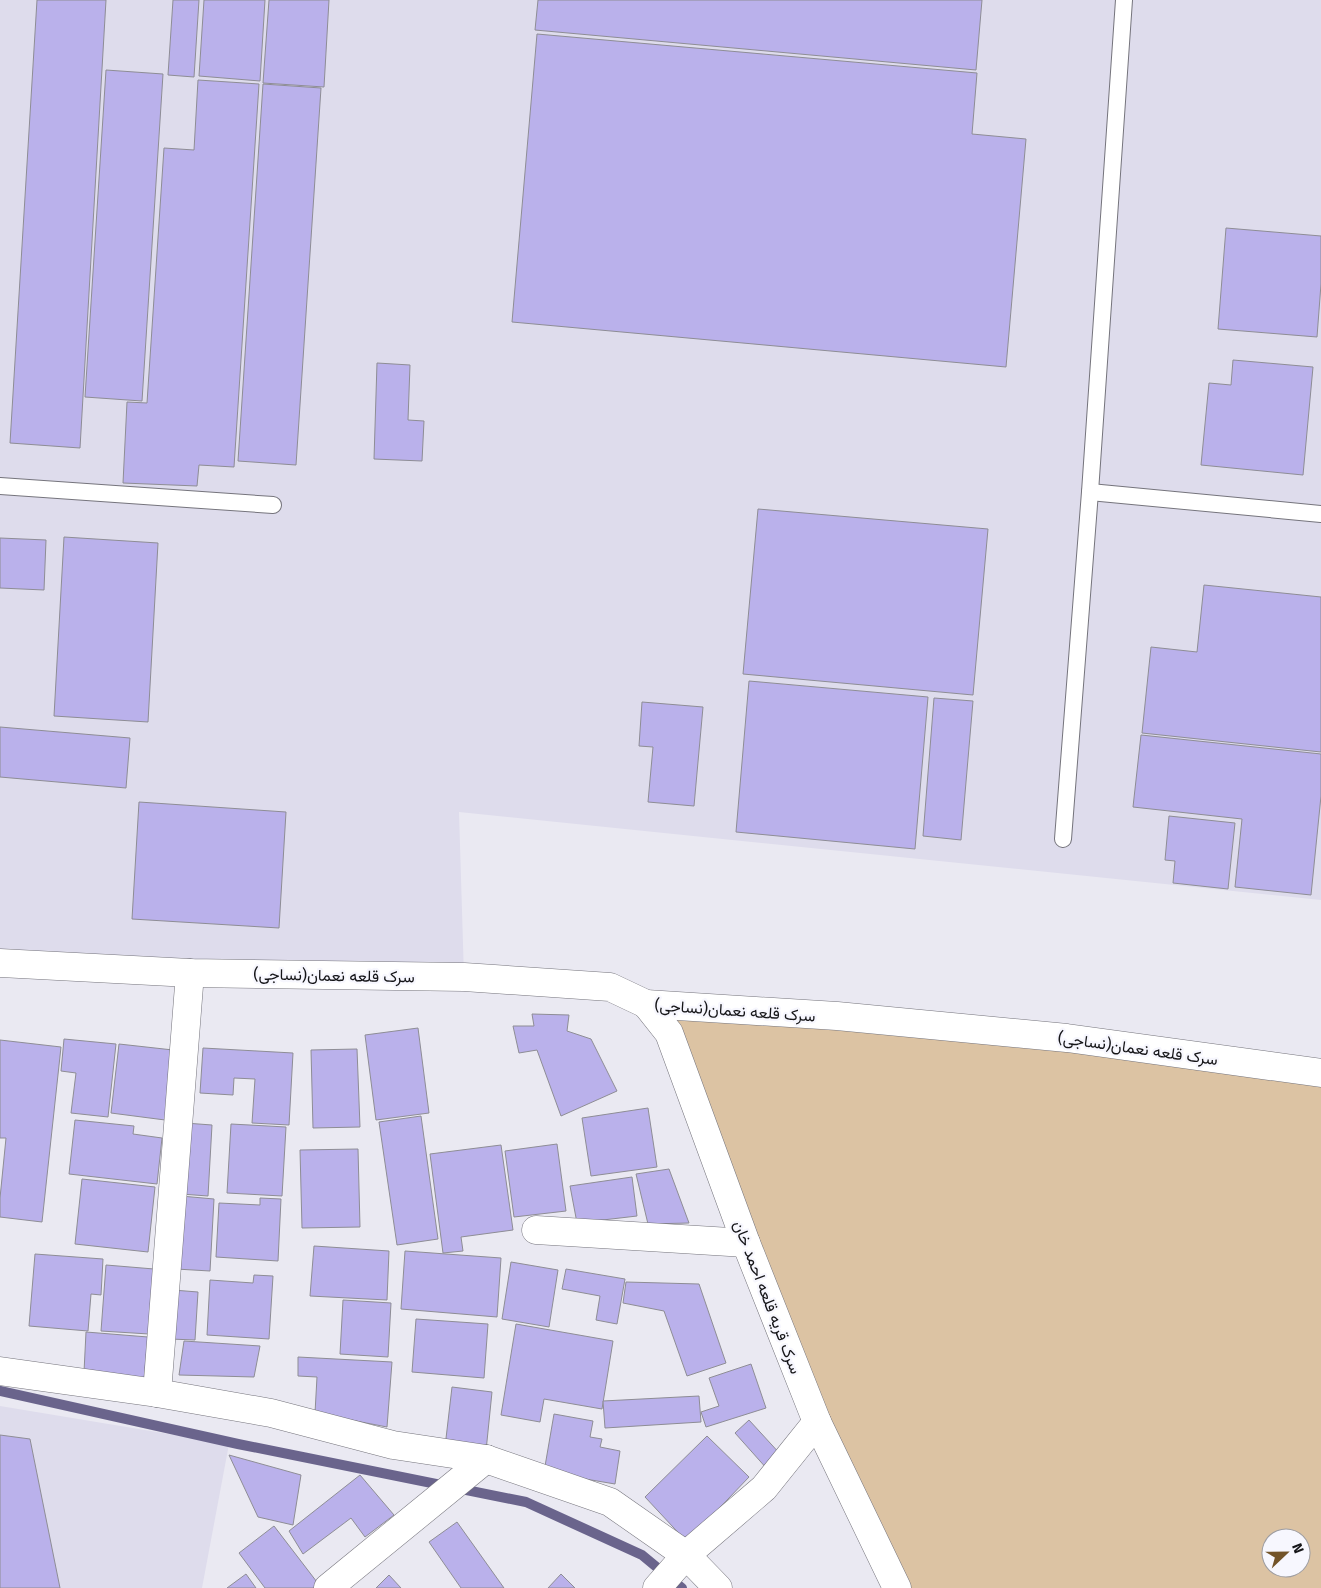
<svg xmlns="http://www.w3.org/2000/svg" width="1321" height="1588" font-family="'Fira Sans',Vazirmatn,sans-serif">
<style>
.built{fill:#dedcec}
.green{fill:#dcc3a3;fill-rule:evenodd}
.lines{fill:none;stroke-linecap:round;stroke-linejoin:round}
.stream{stroke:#6a648c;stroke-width:10}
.building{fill:#bab1eb;stroke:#8e8d95}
.lane-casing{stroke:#75747c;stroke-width:18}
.street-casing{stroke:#75747c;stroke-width:29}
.secondary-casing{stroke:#75747c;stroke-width:29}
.lane{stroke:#fff;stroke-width:16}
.street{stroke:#fff;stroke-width:28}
.secondary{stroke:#fff;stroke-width:28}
.labels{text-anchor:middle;stroke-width:4.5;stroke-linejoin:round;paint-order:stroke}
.street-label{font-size:16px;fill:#151518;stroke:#f7f7fe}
</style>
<rect width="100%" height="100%" fill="#eae9f2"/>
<g class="built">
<path d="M0 0H1321V900L459 812 464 977 0 963Z"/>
<path d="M0 1406 229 1444 202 1588H0Z"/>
</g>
<path class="green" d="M646 1004 1321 1073V1588H897ZM1271 1538H1301V1568H1271Z"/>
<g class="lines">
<path class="stream" d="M0 1391 238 1444 526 1502 642 1555 682 1588"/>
</g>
<g class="building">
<path d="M37 0H106L80 448 10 443Z"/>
<path d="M173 0H199L194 77 168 75Z"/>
<path d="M204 0H265L260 81 199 76Z"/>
<path d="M269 0H329L324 87 263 83Z"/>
<path d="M538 0H982L976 70 535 30Z"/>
<path d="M537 34 977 73 972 134 1026 139 1006 367 512 322Z"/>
<path d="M106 70 163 74 142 401 85 397Z"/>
<path d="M198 80 259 84 234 467 199 465 197 486 123 483 127 402 147 403 164 148 194 150Z"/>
<path d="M263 84 321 88 296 465 238 461Z"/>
<path d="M1226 228 1321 236V284L1317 337 1218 329Z"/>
<path d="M1233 360 1313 367 1303 475 1201 465 1209 383 1231 385Z"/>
<path d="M377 363 410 365 408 420 424 421 422 461 374 459Z"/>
<path d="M758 509 988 529 973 695 743 674Z"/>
<path d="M64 537 158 543 148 722 54 716Z"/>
<path d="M0 538 46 540 44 590 0 588Z"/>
<path d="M1204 585 1321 597V752L1142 733 1151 647 1197 652Z"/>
<path d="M749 681 928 697 915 849 736 832Z"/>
<path d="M934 698 973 701 961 840 923 836Z"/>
<path d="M642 702 703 707 694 806 648 802 653 747 639 746Z"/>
<path d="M0 727 130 738 126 788 0 777Z"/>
<path d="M1141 735 1321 754V796L1311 895 1235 887 1242 819 1133 807Z"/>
<path d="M139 802 286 812 279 928 132 919Z"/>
<path d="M1169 816 1235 823 1228 889 1173 883 1175 861 1165 860Z"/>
<path d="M532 1014 569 1015 567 1031 591 1039 617 1091 561 1116 537 1050 519 1053 513 1026H534Z"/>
<path d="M418 1028 429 1113 376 1120 365 1035Z"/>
<path d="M64 1039 116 1044 108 1117 71 1113 76 1073 61 1071Z"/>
<path d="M0 1040 61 1047 42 1222 0 1217V1198L6 1138H0Z"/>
<path d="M119 1044 173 1050 165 1120 111 1113Z"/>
<path d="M203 1048 293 1053 289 1125 252 1123 255 1079 234 1078 233 1095 200 1093Z"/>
<path d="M357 1049 360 1127 313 1128 311 1050Z"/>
<path d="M648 1108 657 1167 591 1176 582 1118Z"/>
<path d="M421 1116 438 1239 397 1245 379 1122Z"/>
<path d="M75 1120 134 1126 133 1134 162 1138 157 1184 69 1174Z"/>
<path d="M185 1123 212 1125 208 1196 181 1194Z"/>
<path d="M231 1124 286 1127 282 1196 227 1193Z"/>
<path d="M557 1144 566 1211 514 1217 505 1151Z"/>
<path d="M501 1145 513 1230 461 1237 463 1251 443 1253 430 1154Z"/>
<path d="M358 1149 360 1227 302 1228 300 1150Z"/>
<path d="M669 1169 689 1223 648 1224 636 1174Z"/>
<path d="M632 1177 637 1216 577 1223 570 1186Z"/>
<path d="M82 1179 155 1187 148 1252 75 1244Z"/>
<path d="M181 1196 214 1199 210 1271 176 1269Z"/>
<path d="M260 1198 281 1199 278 1261 216 1257 219 1203 260 1205Z"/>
<path d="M314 1246 389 1251 387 1300 310 1296Z"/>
<path d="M405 1251 501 1258 497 1317 401 1309Z"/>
<path d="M35 1254 103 1259 101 1295 91 1294 88 1331 29 1326Z"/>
<path d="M511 1262 558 1270 549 1327 502 1319Z"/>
<path d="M106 1265 154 1269 149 1334 101 1331Z"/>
<path d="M566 1269 625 1279 617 1324 596 1320 600 1296 562 1289Z"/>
<path d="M254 1275 273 1276 269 1339 207 1335 210 1280 253 1283Z"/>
<path d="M626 1282 699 1284 726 1363 687 1376 664 1311 623 1303Z"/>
<path d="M173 1290 198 1292 195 1340 170 1339Z"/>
<path d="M343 1300 391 1303 388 1357 340 1354Z"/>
<path d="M416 1319 488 1324 484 1378 412 1372Z"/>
<path d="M516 1324 613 1341 602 1409 544 1399 540 1422 501 1415Z"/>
<path d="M86 1332 148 1337 144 1380 84 1372Z"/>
<path d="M184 1341 260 1346 254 1377 179 1375Z"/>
<path d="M298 1357 392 1362 387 1427 315 1413 317 1377 298 1376Z"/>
<path d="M751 1364 766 1408 706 1427 701 1412 719 1406 709 1378Z"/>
<path d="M452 1387 492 1392 486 1451 445 1447Z"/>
<path d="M699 1396 701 1422 605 1428 603 1401Z"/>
<path d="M554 1414 593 1421 590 1437 602 1439 600 1447 620 1451 615 1484 544 1472Z"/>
<path d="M749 1420 782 1456 768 1470 735 1433Z"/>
<path d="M0 1435 30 1439 60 1588H0Z"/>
<path d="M707 1436 749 1477 687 1542 645 1497Z"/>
<path d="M229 1455 301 1475 293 1525 258 1517Z"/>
<path d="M360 1475 394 1515 365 1537 351 1518 303 1554 289 1531Z"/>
<path d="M457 1522 504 1588H461L429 1542Z"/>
<path d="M274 1526 320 1586 317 1588H265L239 1553Z"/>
<path d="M246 1574 256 1588H227Z"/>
<path d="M561 1574 575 1588H548Z"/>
<path d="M389 1575 401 1588H376Z"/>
</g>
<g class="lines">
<defs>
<g id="lane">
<path d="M0 486 273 505"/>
<path d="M1090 492 1321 514"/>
<path d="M1063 839 1090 492 1124 0"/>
</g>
<g id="street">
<path d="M536 1230 746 1243"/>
<path d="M0 1371 157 1393 271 1413 393 1445 486 1459 610 1502 686 1555 718 1588"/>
<path d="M157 1393 190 973"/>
<path d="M328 1588 486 1459"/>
<path d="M657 1588 686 1555 764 1488 817 1422"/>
</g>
<g id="secondary">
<path d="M0 963 190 973 464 977 610 987 646 1004 837 1016 1067 1038 1321 1073"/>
<path d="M646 1004 669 1033 746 1243 817 1422 897 1588"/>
</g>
</defs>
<use href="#lane" class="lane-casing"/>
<use href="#street" class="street-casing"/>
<use href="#secondary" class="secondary-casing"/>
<use href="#lane" class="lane"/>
<use href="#street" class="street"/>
<use href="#secondary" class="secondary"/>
</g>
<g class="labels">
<g class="street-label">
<text transform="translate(334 975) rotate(1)" y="6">سرک قلعه نعمان(نساجی)</text>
<text transform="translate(735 1010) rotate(4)" y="6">سرک قلعه نعمان(نساجی)</text>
<text transform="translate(1138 1048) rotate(8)" y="6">سرک قلعه نعمان(نساجی)</text>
<text transform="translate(768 1297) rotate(69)" y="6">سرک قریه قلعه احمد خان</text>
</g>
</g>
<g transform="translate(1286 1553) rotate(68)"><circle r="24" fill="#f7f7fe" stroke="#9d9da2"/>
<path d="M0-4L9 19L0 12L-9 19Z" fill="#735429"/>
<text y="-8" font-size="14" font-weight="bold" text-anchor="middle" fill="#151518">N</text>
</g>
</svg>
